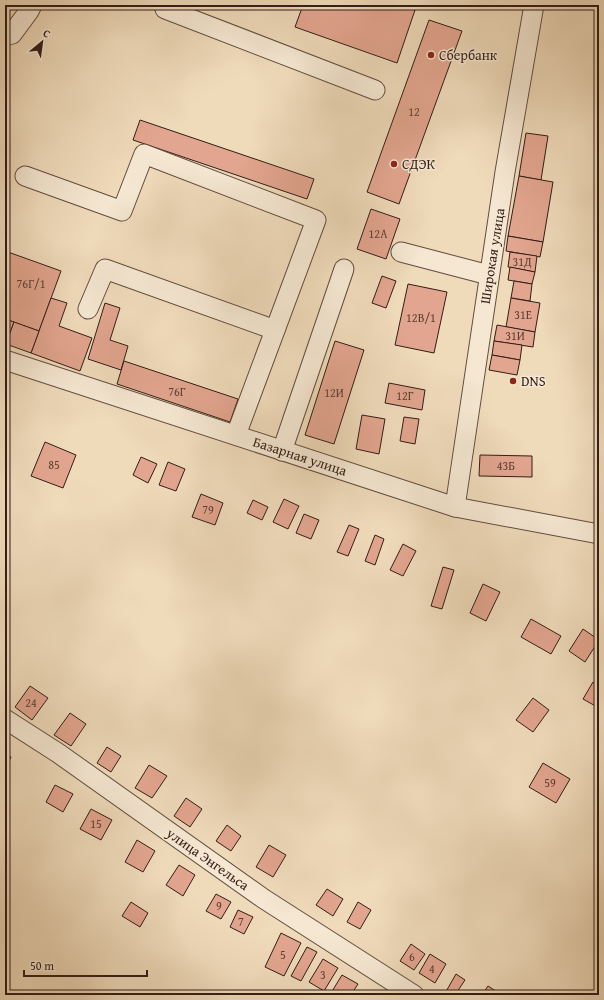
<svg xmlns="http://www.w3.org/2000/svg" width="604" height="1000" font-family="'Gentium Book Plus',serif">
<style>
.building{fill:#e2a58f;stroke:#331d16}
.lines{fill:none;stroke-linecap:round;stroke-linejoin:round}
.minor-casing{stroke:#624c3f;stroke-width:21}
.minor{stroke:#f5e7d2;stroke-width:19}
.poi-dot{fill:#8f2418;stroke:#f5e7d2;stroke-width:1.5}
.labels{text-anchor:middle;stroke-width:3;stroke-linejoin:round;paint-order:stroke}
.number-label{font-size:12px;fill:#5f3f34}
.poi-label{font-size:14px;fill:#331d16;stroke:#f5e7d2;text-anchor:start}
.street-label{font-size:14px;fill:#331d16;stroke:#f5e7d2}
</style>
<rect width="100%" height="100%" fill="#efdaba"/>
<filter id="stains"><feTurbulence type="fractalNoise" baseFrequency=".005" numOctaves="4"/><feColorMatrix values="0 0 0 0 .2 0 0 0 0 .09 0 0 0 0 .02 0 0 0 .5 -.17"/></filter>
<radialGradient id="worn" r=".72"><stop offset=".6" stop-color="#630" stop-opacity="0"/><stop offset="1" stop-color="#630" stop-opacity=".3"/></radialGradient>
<g class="building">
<path d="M303 5H401L415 10 397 63 295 27Z"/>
<path d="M429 20 462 31 399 204 367 192Z"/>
<path d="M140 120 314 179 307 199 133 140Z"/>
<path d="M526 133 548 136 541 180 519 176Z"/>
<path d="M595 161H599V179H597Z"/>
<path d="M519 176 553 182 543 242 508 236Z"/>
<path d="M371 209 400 219 386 259 357 249Z"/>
<path d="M508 236 543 242 540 257 506 251Z"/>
<path d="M8 252 61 271 39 331 5 319V261Z"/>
<path d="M510 252 537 256 535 272 508 267Z"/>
<path d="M510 267 535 272 532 284 508 280Z"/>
<path d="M382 276 396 281 386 308 372 303Z"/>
<path d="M514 281 532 284 530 301 511 298Z"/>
<path d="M408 284 447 292 434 353 395 345Z"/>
<path d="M51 298 67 303 59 326 92 338 80 371 31 353Z"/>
<path d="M511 298 540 303 535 332 506 327Z"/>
<path d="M105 303 120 308 110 340 128 346 121 370 88 359Z"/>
<path d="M5 319 14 322 6 344H5Z"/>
<path d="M14 322 39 331 31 353 6 344Z"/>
<path d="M497 325 535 332 533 347 494 341Z"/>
<path d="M335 341 364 350 334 444 305 435Z"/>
<path d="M494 341 522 345 520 360 492 355Z"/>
<path d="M492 355 520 360 517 375 489 370Z"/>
<path d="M124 361 238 399 230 422 117 384Z"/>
<path d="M389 383 425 390 422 410 385 403Z"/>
<path d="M362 415 385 419 379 454 356 449Z"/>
<path d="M404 417 419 419 415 444 400 441Z"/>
<path d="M45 442 76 455 63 488 31 476Z"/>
<path d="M480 455 532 456V477L479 476Z"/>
<path d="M141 457 157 464 148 483 133 475Z"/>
<path d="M168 462 185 469 176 491 159 485Z"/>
<path d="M201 494 223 503 215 525 192 517Z"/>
<path d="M284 499 299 506 288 529 273 522Z"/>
<path d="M253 500 268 507 262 520 247 513Z"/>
<path d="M304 514 319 520 311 539 296 533Z"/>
<path d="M349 525 359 529 348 556 337 552Z"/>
<path d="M375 535 384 539 375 565 365 561Z"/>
<path d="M403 544 416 551 403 576 390 570Z"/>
<path d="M443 567 454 570 442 609 431 606Z"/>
<path d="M483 584 500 592 486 621 470 613Z"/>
<path d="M531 619 561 636 551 654 521 637Z"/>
<path d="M583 629 599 640 585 662 569 651Z"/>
<path d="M593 682 599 686V708L583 699Z"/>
<path d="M30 686 48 698 32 720 15 707Z"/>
<path d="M533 698 549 710 533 732 516 720Z"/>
<path d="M70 713 86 724 71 746 54 735Z"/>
<path d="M107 747 121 756 111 772 97 763Z"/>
<path d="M5 754 11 757 5 769Z"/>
<path d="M543 763 570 779 556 803 529 787Z"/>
<path d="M149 765 167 776 152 798 135 788Z"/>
<path d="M55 785 73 794 63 812 46 802Z"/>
<path d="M186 798 202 809 190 827 174 816Z"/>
<path d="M91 809 112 820 101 840 80 829Z"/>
<path d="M227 825 241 836 231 851 216 841Z"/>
<path d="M137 840 155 851 143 872 125 862Z"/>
<path d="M269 845 286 855 273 877 256 867Z"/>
<path d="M179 865 195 875 183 896 166 885Z"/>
<path d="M327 889 343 899 333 916 316 905Z"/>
<path d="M216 894 231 902 221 919 206 911Z"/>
<path d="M131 902 148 913 140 927 122 916Z"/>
<path d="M358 902 371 910 360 929 347 922Z"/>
<path d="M238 910 253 917 244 934 230 927Z"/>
<path d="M281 933 301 943 284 976 265 967Z"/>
<path d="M411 944 425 954 414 970 400 961Z"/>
<path d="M307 947 317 952 301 981 291 976Z"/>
<path d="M430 954 446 964 435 983 419 973Z"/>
<path d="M323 959 338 968 324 991 309 982Z"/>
<path d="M456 974 465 980 455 995H444Z"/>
<path d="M342 975 358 984 351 995H334L331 993Z"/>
<path d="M488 986 502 995H482Z"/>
</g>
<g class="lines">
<defs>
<g id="minor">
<path d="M166 5 165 9 375 90"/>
<path d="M5 36 12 34 29 11 32 5"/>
<path d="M25 176 122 211 144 154 316 220 236 435"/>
<path d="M401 252 489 275"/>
<path d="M88 309 105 269 275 330"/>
<path d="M5 360 455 507 599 534"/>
<path d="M282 451 344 269"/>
<path d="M455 507 505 172 534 5"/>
<path d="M5 719 58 753 264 899 414 995"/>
</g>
</defs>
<use href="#minor" class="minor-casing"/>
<use href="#minor" class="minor"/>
</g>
<g class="poi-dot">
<circle cx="431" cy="55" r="4"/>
<circle cx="394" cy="164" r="4"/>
<circle cx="513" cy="381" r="4"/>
</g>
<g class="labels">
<g class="number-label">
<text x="414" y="116">12</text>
<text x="378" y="238">12А</text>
<text x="522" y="266">31Д</text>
<text x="31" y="288">76Г/1</text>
<text x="523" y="319">31Е</text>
<text x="421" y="322">12В/1</text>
<text x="515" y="340">31И</text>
<text x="177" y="396">76Г</text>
<text x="334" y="397">12И</text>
<text x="405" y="400">12Г</text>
<text x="54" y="469">85</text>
<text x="506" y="470">43Б</text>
<text x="208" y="514">79</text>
<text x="31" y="707">24</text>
<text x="550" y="787">59</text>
<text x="96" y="828">15</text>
<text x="219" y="910">9</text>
<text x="241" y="926">7</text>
<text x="283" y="959">5</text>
<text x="412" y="961">6</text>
<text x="432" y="973">4</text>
<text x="323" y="979">3</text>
</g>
<g class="poi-label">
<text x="439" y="60">Сбербанк</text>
<text x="402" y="169">СДЭК</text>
<text x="521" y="386">DNS</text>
</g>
<g class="street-label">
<text transform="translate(492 256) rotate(-81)" y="5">Широкая улица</text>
<text transform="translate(300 456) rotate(18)" y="5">Базарная улица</text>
<text transform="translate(208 859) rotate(35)" y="5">улица Энгельса</text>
</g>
</g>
<rect width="604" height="1000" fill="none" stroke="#efdaba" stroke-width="20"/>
<rect x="6" y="6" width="592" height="988" fill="none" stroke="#331d16" stroke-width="2"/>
<rect x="10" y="10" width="584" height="980" fill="none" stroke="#331d16"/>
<g transform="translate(42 42) rotate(29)" stroke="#f5e7d2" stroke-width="3" paint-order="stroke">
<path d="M0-3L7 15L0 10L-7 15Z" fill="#331d16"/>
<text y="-6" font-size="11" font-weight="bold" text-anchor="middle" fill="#331d16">С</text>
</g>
<path d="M24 970v6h123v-6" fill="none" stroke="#331d16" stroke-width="2"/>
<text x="30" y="970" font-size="12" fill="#331d16" stroke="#f5e7d2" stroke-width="3" paint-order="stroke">50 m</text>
<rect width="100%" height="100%" filter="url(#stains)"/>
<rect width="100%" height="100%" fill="url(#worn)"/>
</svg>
